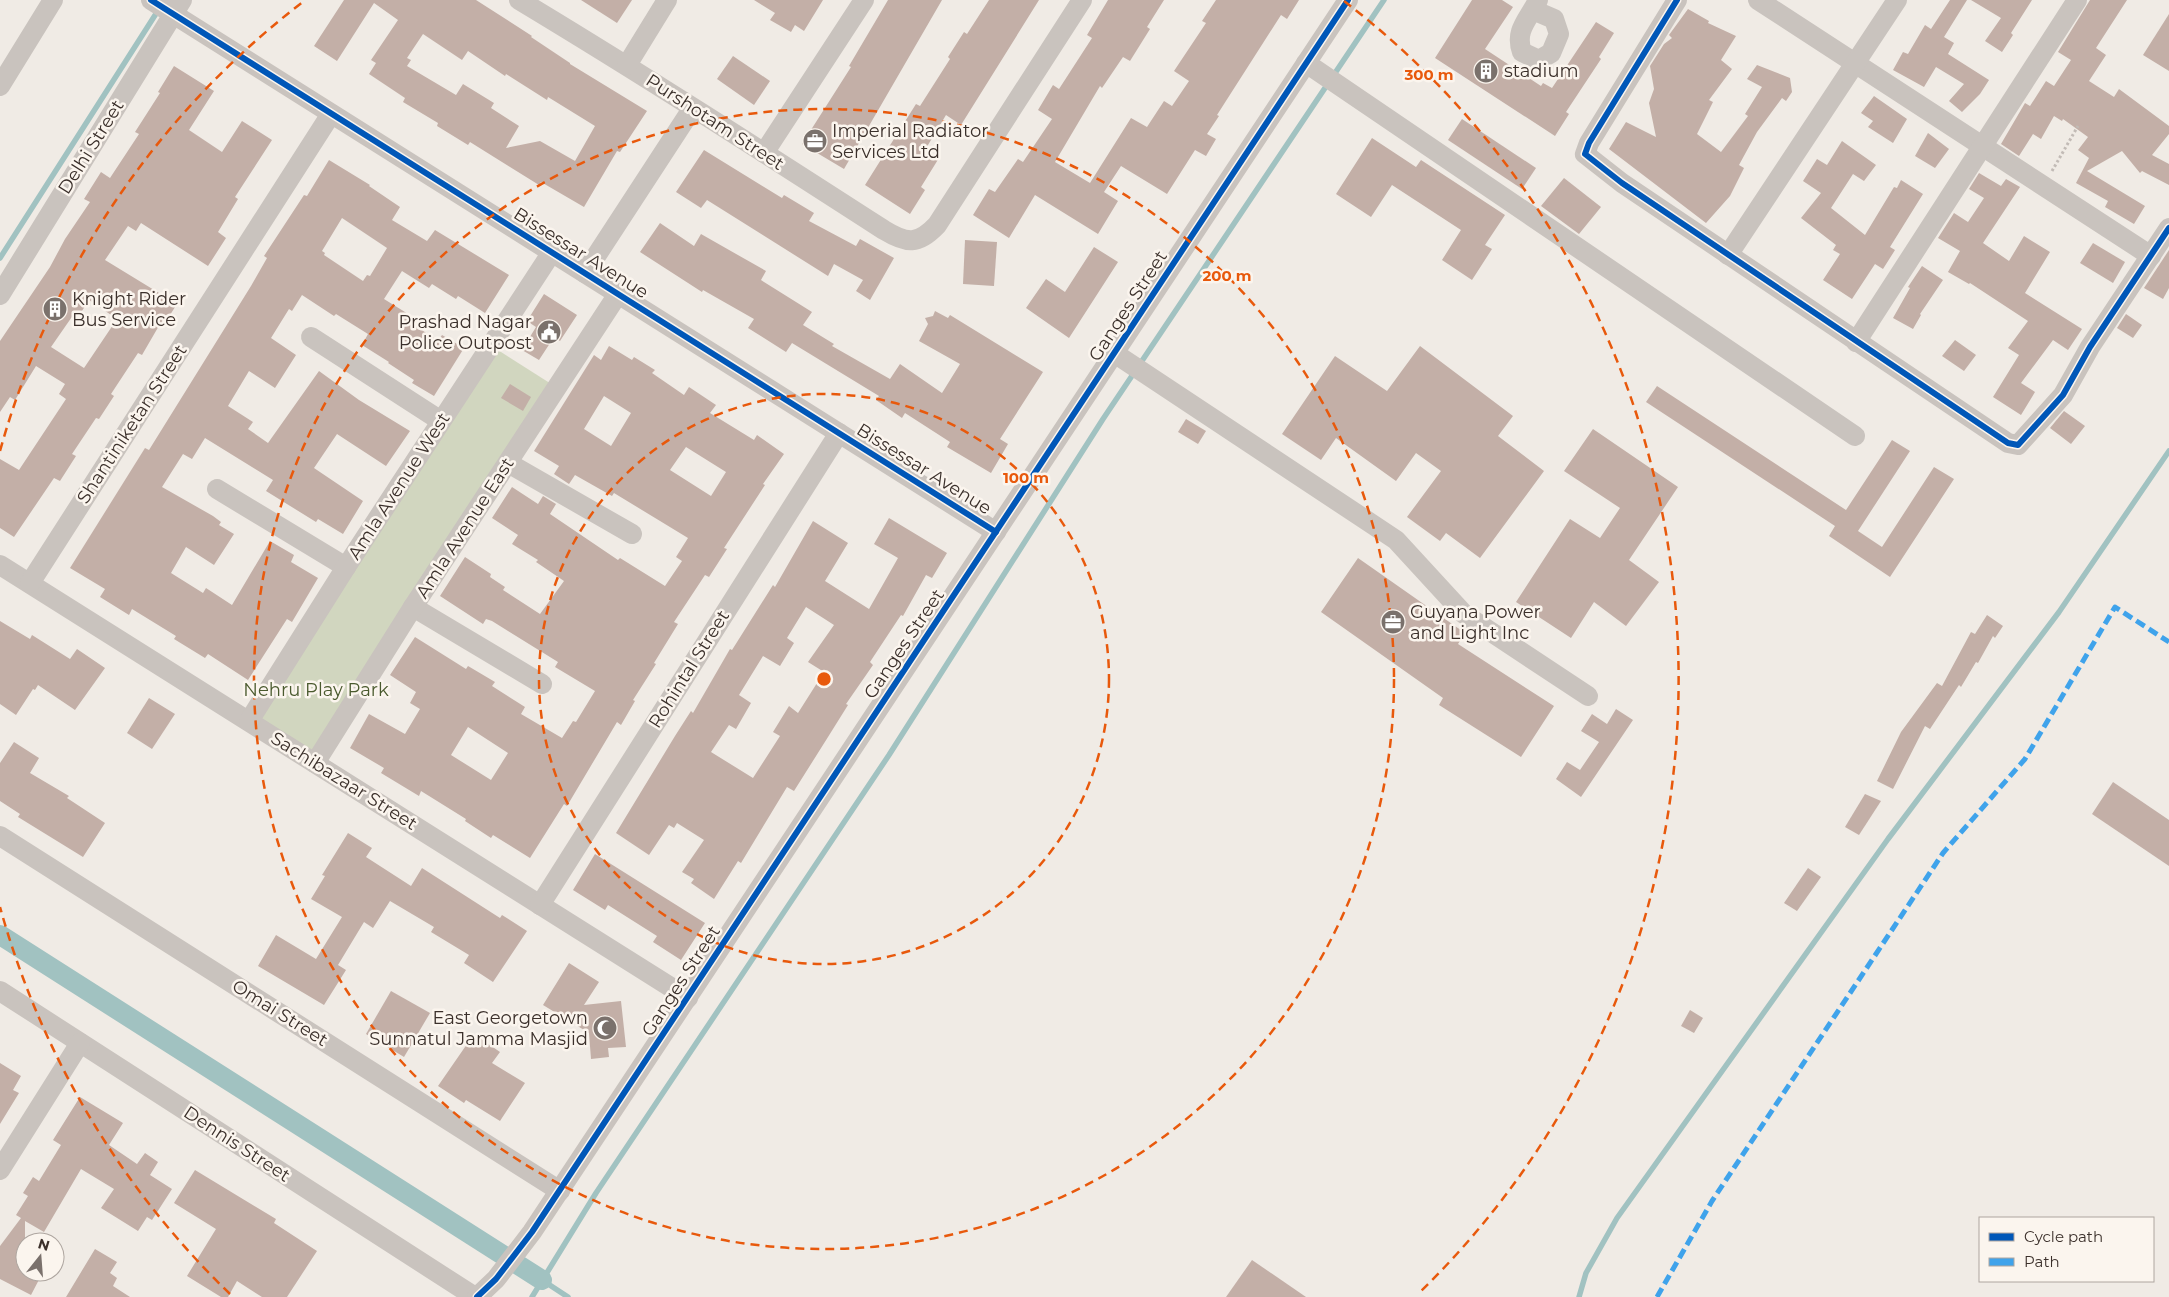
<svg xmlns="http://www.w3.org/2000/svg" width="2169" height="1297" font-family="Montserrat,sans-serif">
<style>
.green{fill:#d1d6bf}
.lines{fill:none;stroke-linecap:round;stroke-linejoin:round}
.stream{stroke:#a1c2c1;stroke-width:5.5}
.canal{stroke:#a1c2c1;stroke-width:20}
.building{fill:#c3afa7;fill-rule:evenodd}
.path{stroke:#c2bbb6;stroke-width:3;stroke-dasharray:2.5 2.5;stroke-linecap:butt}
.minor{stroke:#c9c3be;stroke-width:20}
.quiet{stroke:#3fa3eb;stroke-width:5;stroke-dasharray:10 5;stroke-linecap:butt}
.cycleway-casing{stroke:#fbf5ee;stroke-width:9}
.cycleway{stroke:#0057b8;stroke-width:6}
.ring{fill:none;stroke:#e8590c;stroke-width:2.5;stroke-dasharray:9 6}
.labels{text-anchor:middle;stroke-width:5;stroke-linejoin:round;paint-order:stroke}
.poi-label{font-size:18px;fill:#3b302b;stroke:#fbf5ee;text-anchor:start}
.street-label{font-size:18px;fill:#3b302b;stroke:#fbf5ee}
.park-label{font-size:18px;fill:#4a5a2e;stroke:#fbf5ee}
.centre{fill:#e8590c;stroke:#fbf5ee;stroke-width:2.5}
.ring-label{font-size:15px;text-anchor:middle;font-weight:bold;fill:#e8590c;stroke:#fbf5ee;stroke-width:5;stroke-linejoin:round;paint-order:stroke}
</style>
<rect width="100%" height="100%" fill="#f0ebe5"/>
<path class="green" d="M490 345 556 387 315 763 249 721Z"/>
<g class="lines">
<g class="stream">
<path d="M0 258 159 9"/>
<path d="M542 1280 568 1297"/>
<path d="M532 1297 596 1193 889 755 1103 419 1384 0"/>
<path d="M1579 1297 1586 1273 1617 1218 1888 839 2059 612 2169 451"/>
</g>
<path class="canal" d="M0 935 542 1280"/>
</g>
<g class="building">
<path d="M344 0H476L532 36 531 37 570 63V64L647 111 620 152 617 151 584 207 541 182 539 185 470 142 468 145 437 126 438 123 403 102 405 98 369 74 376 63 371 60 398 20 374 3 337 61 314 46ZM423 34 462 60 468 51 505 76 506 74 547 100 548 97 595 126 575 161 540 141 506 148 519 126 491 108 494 103 463 84 456 95 407 66 411 60 407 58Z"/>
<path d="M581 0H632L617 23Z"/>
<path d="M754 0H823L804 31 795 25 791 32 770 20 775 13Z"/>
<path d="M888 0H942L844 169 802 144 851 67 849 66Z"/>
<path d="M989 0H1039L961 125 946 115 925 150 939 158 921 187 925 190 910 214 865 185 916 104 920 106 950 59 948 57 964 32 967 34Z"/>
<path d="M1108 0H1164L1147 27 1150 29 1130 61 1123 57 1102 88 1100 86 1055 162 1090 183 1131 118 1147 127 1164 101 1172 106 1189 81 1174 71 1206 23 1202 21 1216 0H1299L1287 19 1281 15 1217 115 1219 116 1207 134 1216 139 1206 156 1195 150 1167 194 1121 166 1104 192 1118 201 1098 234 1035 195 1009 238 973 215 989 189 995 192 1018 159 1023 162 1052 119 1038 110 1053 85 1059 89 1092 38 1087 35Z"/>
<path d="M1472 0H1502L1513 7 1485 49 1541 86 1543 83 1552 88 1596 22 1614 33 1599 57 1601 59 1566 112 1569 114 1555 136 1435 58Z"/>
<path d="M1950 0H1967L1944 37 1954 43 1948 54 1989 80 1980 94 1962 112 1949 101 1964 84 1936 67 1924 87 1893 70 1903 52 1908 54 1925 25 1931 29Z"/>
<path d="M1971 0H2032L2011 33 2013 35 2002 52 1985 41 2001 18Z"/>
<path d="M2090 0H2127L2096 48 2106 55 2089 81 2114 97 2119 89 2169 126V134L2152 155 2169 164V185L2142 171 2140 173 2122 151 2087 171 2145 206 2134 224 2105 207 2108 201 2076 183 2089 158 2078 150 2088 137 2063 119 2062 121 2054 116 2041 139 2033 134 2019 156 2001 144 2025 103 2030 106 2046 81 2054 86 2071 60 2058 52Z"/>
<path d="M1688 9 1709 21 1708 23 1736 36 1721 60 1732 69 1709 100 1713 102 1697 134 1721 152 1748 116 1745 114 1762 87 1747 79 1757 65 1790 78 1792 92 1786 101 1782 98 1757 132 1739 165 1744 168 1730 196 1706 223 1609 149 1626 122 1656 137 1649 103 1654 89 1650 66 1664 44 1672 38 1669 35Z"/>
<path d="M2169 14V71L2143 55Z"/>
<path d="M733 56 770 81 754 105 717 79Z"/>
<path d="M174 66 214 91 189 130 222 152 242 121 272 140 235 197 238 199 218 232 226 238 208 266 141 223 136 231 128 226 105 260 177 304 163 326 160 324 142 355 138 353 111 394 114 396 99 419 96 418 72 454 76 456 60 481 54 478 14 537 0 528V459L19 470 66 399 59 394 65 384 36 366 15 400 10 397 0 412V341L50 267 65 239 90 202 84 199 101 172 110 178 139 134 135 132 160 93 158 92ZM89 300 117 319 84 368 51 347 76 311 80 314Z"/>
<path d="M1874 96 1907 119 1893 143 1868 127 1873 121 1861 113Z"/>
<path d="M1462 119 1536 168 1522 189 1448 140Z"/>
<path d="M1928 133 1949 149 1935 168 1915 156Z"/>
<path d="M1372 138 1416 167 1421 160 1505 215 1485 245 1492 249 1472 280 1442 260 1461 230 1392 185 1371 217 1336 194Z"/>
<path d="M1842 141 1876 165 1864 181 1853 174 1831 208 1865 235 1894 187 1897 188 1901 180 1923 194 1890 247 1895 250 1883 269 1875 264 1852 299 1823 280 1840 254 1833 250 1836 245 1801 218 1821 193 1803 181 1817 159 1827 165Z"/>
<path d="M704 150 782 198 784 195 814 213 809 221 856 246 860 239 894 258 870 300 856 291 863 280 834 264 828 276 707 200 701 208 676 192Z"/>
<path d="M329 160 370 185 369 186 400 207 392 220 427 241 435 230 509 275 485 313 458 296 456 299 432 284 429 288 402 271 384 299 413 317 410 322 438 341 442 335 464 348 434 396 412 383 414 380 388 363 389 362 362 345 368 334 336 314 334 316 302 295 292 311 289 309 271 338 296 355 275 388 249 371 228 406 253 422 248 429 268 443 319 371 359 400 410 431 386 466 337 434 314 468 363 501 343 534 318 519 316 522 266 491 273 480 205 438 192 459 183 454 162 487 213 516 221 522 219 525 234 534 214 565 186 547 171 573 203 593 206 588 232 605 270 541 294 555 291 562 318 578 292 622 287 619 248 680 208 654 205 658 174 639 176 636 132 609 129 615 100 597 105 589 70 568 145 448 149 450 251 286 267 258 264 256 304 195 307 196ZM342 218 387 248 370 276 367 275 363 281 324 255 325 253 322 251Z"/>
<path d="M1979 173 2001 186 2006 179 2020 187 1983 243 2009 261 2024 236 2050 252 2025 293 2082 329 2068 350 2053 340 2021 383 2035 392 2021 415 1993 397 2019 355 2008 348 2028 321 1970 283 1969 284 1948 272 1960 251 1938 238 1954 213 1968 222 1984 198 1969 189Z"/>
<path d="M1564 178 1601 207 1579 234 1541 206Z"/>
<path d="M660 223 694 246 701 234 766 271 761 280 812 312 803 325 834 344 832 346 890 379 900 364 942 393 960 364 919 341 928 324 925 318 933 316 935 311 948 318 950 315 1043 372 1000 439 1008 444 991 473 947 447 950 442 905 413 902 418 876 400 879 396 792 343 786 352 748 328 754 319 703 290 702 292 640 252Z"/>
<path d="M965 240 997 242 994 286 963 284Z"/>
<path d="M2093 243 2125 262 2113 283 2080 263Z"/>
<path d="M1094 247 1118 262 1069 338 1026 308 1046 279 1065 292Z"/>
<path d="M2169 250V288L2163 299 2144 288Z"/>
<path d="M1922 266 1943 280 1920 314 1921 315 1913 329 1893 318 1910 288 1908 287Z"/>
<path d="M544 294 577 315 560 341 554 337 539 360 522 350 536 327 527 321Z"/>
<path d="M2126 314 2142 325 2133 338 2117 328Z"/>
<path d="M1955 340 1976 355 1964 371 1942 356Z"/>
<path d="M609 346 632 360 634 357 655 370 652 373 684 395 689 387 716 405 710 413 754 440 757 435 784 454 763 484 765 485 724 548 727 549 709 577 705 575 674 622 678 624 654 663 656 664 633 700 635 701 621 725 617 722 567 806 564 804 530 858 493 835 491 838 465 821 466 819 421 791 419 796 381 773 384 768 350 748 369 714 405 734 420 709 410 703 416 692 390 675 415 637 466 669 468 666 495 682 492 686 525 707 521 714 562 738 573 721 576 722 595 691 555 667 558 662 492 621 486 619 483 624 440 596 465 557 491 574 490 577 505 587 503 590 540 614 564 581 536 562 538 560 512 544 518 535 492 518 512 487 538 504 543 496 556 504 550 514 618 560 620 558 665 586 682 561 676 557 688 538 614 493 612 496 575 475 569 484 554 474 559 466 534 451 594 355 601 360ZM604 396 631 413 611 446 584 429ZM686 447 726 472 711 496 670 470ZM468 727 508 753 491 780 451 755Z"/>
<path d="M1420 346 1513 416 1498 436 1544 471 1480 558 1446 533 1440 541 1407 517 1441 471 1416 453 1396 481 1336 438 1321 460 1282 434 1335 356 1387 391Z"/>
<path d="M510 384 531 397 523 411 501 398Z"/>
<path d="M1657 386 1846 510 1892 440 1910 451 1858 531 1882 547 1934 467 1954 479 1890 577 1829 536 1835 526 1646 402Z"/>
<path d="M2064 411 2085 426 2071 444 2050 428Z"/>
<path d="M1186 419 1206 431 1198 444 1178 432Z"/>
<path d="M1593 429 1678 487 1629 560 1659 582 1626 626 1594 602 1571 638 1516 602 1570 519 1600 538 1620 508 1564 471Z"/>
<path d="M889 518 947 553 932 578 926 575 903 616 901 615 870 662 873 665 846 704 848 705 828 737 794 791 787 787 741 863 738 861 714 899 691 883 694 879 682 872 704 840 677 823 674 828 669 825 649 855 616 833 675 736 691 711 693 713 730 649 732 650 773 585 775 587 813 521 848 543 825 581 869 609 898 558 874 544ZM806 607 834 625 808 662 824 672 798 713 789 706 773 732 780 736 753 778 711 752 729 725 736 729 751 703 739 695 763 656 780 666 794 643 787 638Z"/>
<path d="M1358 558 1465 633 1458 644 1554 706 1521 757 1439 705 1443 698 1321 612Z"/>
<path d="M1987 615 2003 626 1995 638 1993 636 1978 663 1976 662 1961 687 1959 685 1930 729 1925 726 1893 789 1877 781 1901 732 1937 683 1942 686 1971 632 1975 634Z"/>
<path d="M0 621 30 639 32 635 70 659 77 649 105 668 75 710 38 685 35 690 33 689 16 715 0 704Z"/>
<path d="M149 698 175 714 152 749 127 733Z"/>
<path d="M1616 709 1633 720 1581 797 1556 779 1567 762 1580 770 1599 742 1581 731 1592 714 1607 724Z"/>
<path d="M14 742 39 758 30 773 69 796 67 798 105 823 83 857 18 817 20 814 0 801V763Z"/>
<path d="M2113 782 2169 820V866L2092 814Z"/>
<path d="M1865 794 1881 801 1859 835 1845 827Z"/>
<path d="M348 833 372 848 366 857 411 886 422 868 500 918 502 915 527 931 493 982 464 963 469 955 431 932 434 927 390 901 373 928 364 922 338 965 346 970 324 1005 258 966 276 935 316 959 342 917 311 899 325 876 322 875Z"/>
<path d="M595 854 705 923 681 960 653 942 657 936 608 905 605 910 573 890Z"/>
<path d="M1808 868 1821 877 1797 911 1784 903Z"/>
<path d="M569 963 599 982 584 1005 621 1001 626 1047 608 1048 609 1057 591 1059 589 1033 543 1005Z"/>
<path d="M391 991 430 1013 404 1057 366 1034Z"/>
<path d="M1690 1010 1703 1018 1694 1033 1681 1026Z"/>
<path d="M474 1034 500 1052 492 1063 525 1083 500 1121 466 1100 464 1103 438 1086Z"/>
<path d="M0 1063 21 1076 13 1090 19 1093 0 1124Z"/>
<path d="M80 1097 123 1123 109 1145 137 1164 145 1153 158 1162 150 1175 172 1189 152 1220 147 1217 138 1231 101 1208 114 1189 81 1169 44 1232 25 1221V1272H43L31 1295 0 1279V1246L21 1218 16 1215 28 1196 23 1193 33 1177 39 1181 61 1145 53 1140Z"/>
<path d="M195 1170 276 1219 274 1223 317 1251 287 1297H262L237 1281 228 1297H221L187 1276 216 1229 174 1203Z"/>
<path d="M95 1249 117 1262 110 1273 117 1278 113 1286 130 1297H66Z"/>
<path d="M1252 1260 1306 1297H1226Z"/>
</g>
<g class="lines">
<path class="path" d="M2052 171 2078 126"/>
<g class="minor">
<path d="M151 0 996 532"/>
<path d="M519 0C642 74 763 152 884 230 907 244 918 245 937 225L1082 0"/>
<path d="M1677 0 1589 143 1585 154 1622 183 2008 443 2018 445 2063 395 2090 347 2169 228"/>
<path d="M1758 0 2151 256"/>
<path d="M1533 10 1554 19 1559 34 1551 53 1539 60 1522 52C1514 30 1529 19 1538 0"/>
<path d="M1306 63 1855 436"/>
<path d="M627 65 667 0"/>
<path d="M0 86 53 0"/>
<path d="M764 153 864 0"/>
<path d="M1728 255 1897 0"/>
<path d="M585 273 692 109"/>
<path d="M0 295 182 0"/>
<path d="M311 337 441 421"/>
<path d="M1856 342 2077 0"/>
<path d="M1114 353 1396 540 1464 614 1588 696"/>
<path d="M508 463 632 534"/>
<path d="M217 489 346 567"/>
<path d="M0 565 688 998"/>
<path d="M30 583 331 114"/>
<path d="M413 607 542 684"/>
<path d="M249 721 346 567 552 252"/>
<path d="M315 763 413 607 618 294"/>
<path d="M0 836 560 1191"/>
<path d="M540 905 839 433"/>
<path d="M0 991 475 1297"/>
<path d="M0 1170 80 1043"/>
<path d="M477 1297 496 1279 532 1232 1348 0"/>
</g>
<path class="quiet" d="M1657 1297 1712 1201 1943 853 2025 759 2115 607 2169 642"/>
<defs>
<g id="cycleway">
<path d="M151 0 996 532"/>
<path d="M1677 0 1589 143 1585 154 1622 183 2008 443 2018 445 2063 395 2090 347 2169 228"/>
<path d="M477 1297 496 1279 532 1232 1348 0"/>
</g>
</defs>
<use href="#cycleway" class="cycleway-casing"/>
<use href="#cycleway" class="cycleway"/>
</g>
<g class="ring">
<circle cx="824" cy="679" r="285"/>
<circle cx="824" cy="679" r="570"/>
<path d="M230 1294A855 855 0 0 1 0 907M0 451A855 855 0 0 1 304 1M1344 1A855 855 0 0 1 1418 1294"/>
</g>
<defs>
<symbol id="building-disc" viewBox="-11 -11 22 22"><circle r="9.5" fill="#7a716c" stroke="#fbf5ee"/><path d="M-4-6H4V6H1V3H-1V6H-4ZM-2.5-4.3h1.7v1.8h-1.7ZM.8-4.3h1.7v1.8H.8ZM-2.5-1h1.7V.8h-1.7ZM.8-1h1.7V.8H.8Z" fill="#fff"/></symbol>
<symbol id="office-disc" viewBox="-11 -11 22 22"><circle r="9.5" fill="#7a716c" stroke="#fbf5ee"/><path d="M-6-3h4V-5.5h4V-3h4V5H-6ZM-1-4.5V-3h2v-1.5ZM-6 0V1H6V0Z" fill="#fff"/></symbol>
<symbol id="civic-disc" viewBox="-11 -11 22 22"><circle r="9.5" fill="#7a716c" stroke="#fbf5ee"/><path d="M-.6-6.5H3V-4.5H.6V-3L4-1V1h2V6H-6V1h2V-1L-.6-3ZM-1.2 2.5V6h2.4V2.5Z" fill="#fff"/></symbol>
<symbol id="mosque-disc" viewBox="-11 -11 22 22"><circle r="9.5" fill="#7a716c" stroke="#fbf5ee"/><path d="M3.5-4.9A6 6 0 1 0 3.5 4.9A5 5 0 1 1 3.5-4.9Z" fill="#fff"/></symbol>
</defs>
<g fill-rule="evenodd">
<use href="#building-disc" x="1472" y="57" width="28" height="28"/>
<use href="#office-disc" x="801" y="127" width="28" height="28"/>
<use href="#building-disc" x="41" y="295" width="28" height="28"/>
<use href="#civic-disc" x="535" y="318" width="28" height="28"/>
<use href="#office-disc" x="1379" y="608" width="28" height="28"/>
<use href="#mosque-disc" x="591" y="1014" width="28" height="28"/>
</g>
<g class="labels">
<g class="poi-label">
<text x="1504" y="77">stadium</text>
<text x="832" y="137">Imperial Radiator<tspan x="832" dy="21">Services Ltd</tspan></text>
<text x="72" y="305">Knight Rider<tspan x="72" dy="21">Bus Service</tspan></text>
<text x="532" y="328" text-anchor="end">Prashad Nagar<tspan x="532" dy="21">Police Outpost</tspan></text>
<text x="1410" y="618">Guyana Power<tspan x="1410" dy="21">and Light Inc</tspan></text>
<text x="588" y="1024" text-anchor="end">East Georgetown<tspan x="588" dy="21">Sunnatul Jamma Masjid</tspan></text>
</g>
<g class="street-label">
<text transform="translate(715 122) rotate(33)" y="6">Purshotam Street</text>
<text transform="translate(91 147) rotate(-58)" y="6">Delhi Street</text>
<text transform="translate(581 253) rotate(32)" y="6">Bissessar Avenue</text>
<text transform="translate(1128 306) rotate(-57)" y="6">Ganges Street</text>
<text transform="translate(132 424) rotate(-57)" y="6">Shantiniketan Street</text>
<text transform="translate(924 469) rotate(32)" y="6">Bissessar Avenue</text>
<text transform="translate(399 486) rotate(-57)" y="6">Amla Avenue West</text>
<text transform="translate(465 528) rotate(-57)" y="6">Amla Avenue East</text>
<text transform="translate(904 644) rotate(-56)" y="6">Ganges Street</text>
<text transform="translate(689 669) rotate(-58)" y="6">Rohintal Street</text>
<text transform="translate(344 781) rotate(32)" y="6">Sachibazaar Street</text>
<text transform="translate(681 981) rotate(-57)" y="6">Ganges Street</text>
<text transform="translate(280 1013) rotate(32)" y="6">Omai Street</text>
<text transform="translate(237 1144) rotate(33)" y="6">Dennis Street</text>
</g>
<g class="park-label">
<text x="316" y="696">Nehru Play Park</text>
</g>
</g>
<circle cx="824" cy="679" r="8" class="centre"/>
<g class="ring-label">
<text x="1429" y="80">300 m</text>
<text x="1227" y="281">200 m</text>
<text x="1026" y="483">100 m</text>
</g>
<rect x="1979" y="1217" width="175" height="65" fill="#fbf5ee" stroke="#aea6a0"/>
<rect x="1989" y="1233" width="25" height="8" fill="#0057b8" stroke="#aea6a0"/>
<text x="2024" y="1242" font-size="15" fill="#3b302b">Cycle path</text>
<rect x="1989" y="1258" width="25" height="8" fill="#3fa3eb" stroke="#aea6a0"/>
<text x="2024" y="1267" font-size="15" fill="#3b302b">Path</text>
<g transform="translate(40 1257) rotate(17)"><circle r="24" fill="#fbf5ee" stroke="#aea6a0"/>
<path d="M0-4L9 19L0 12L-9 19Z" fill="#7a716c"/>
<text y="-8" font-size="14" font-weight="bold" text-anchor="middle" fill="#3b302b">N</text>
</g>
</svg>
